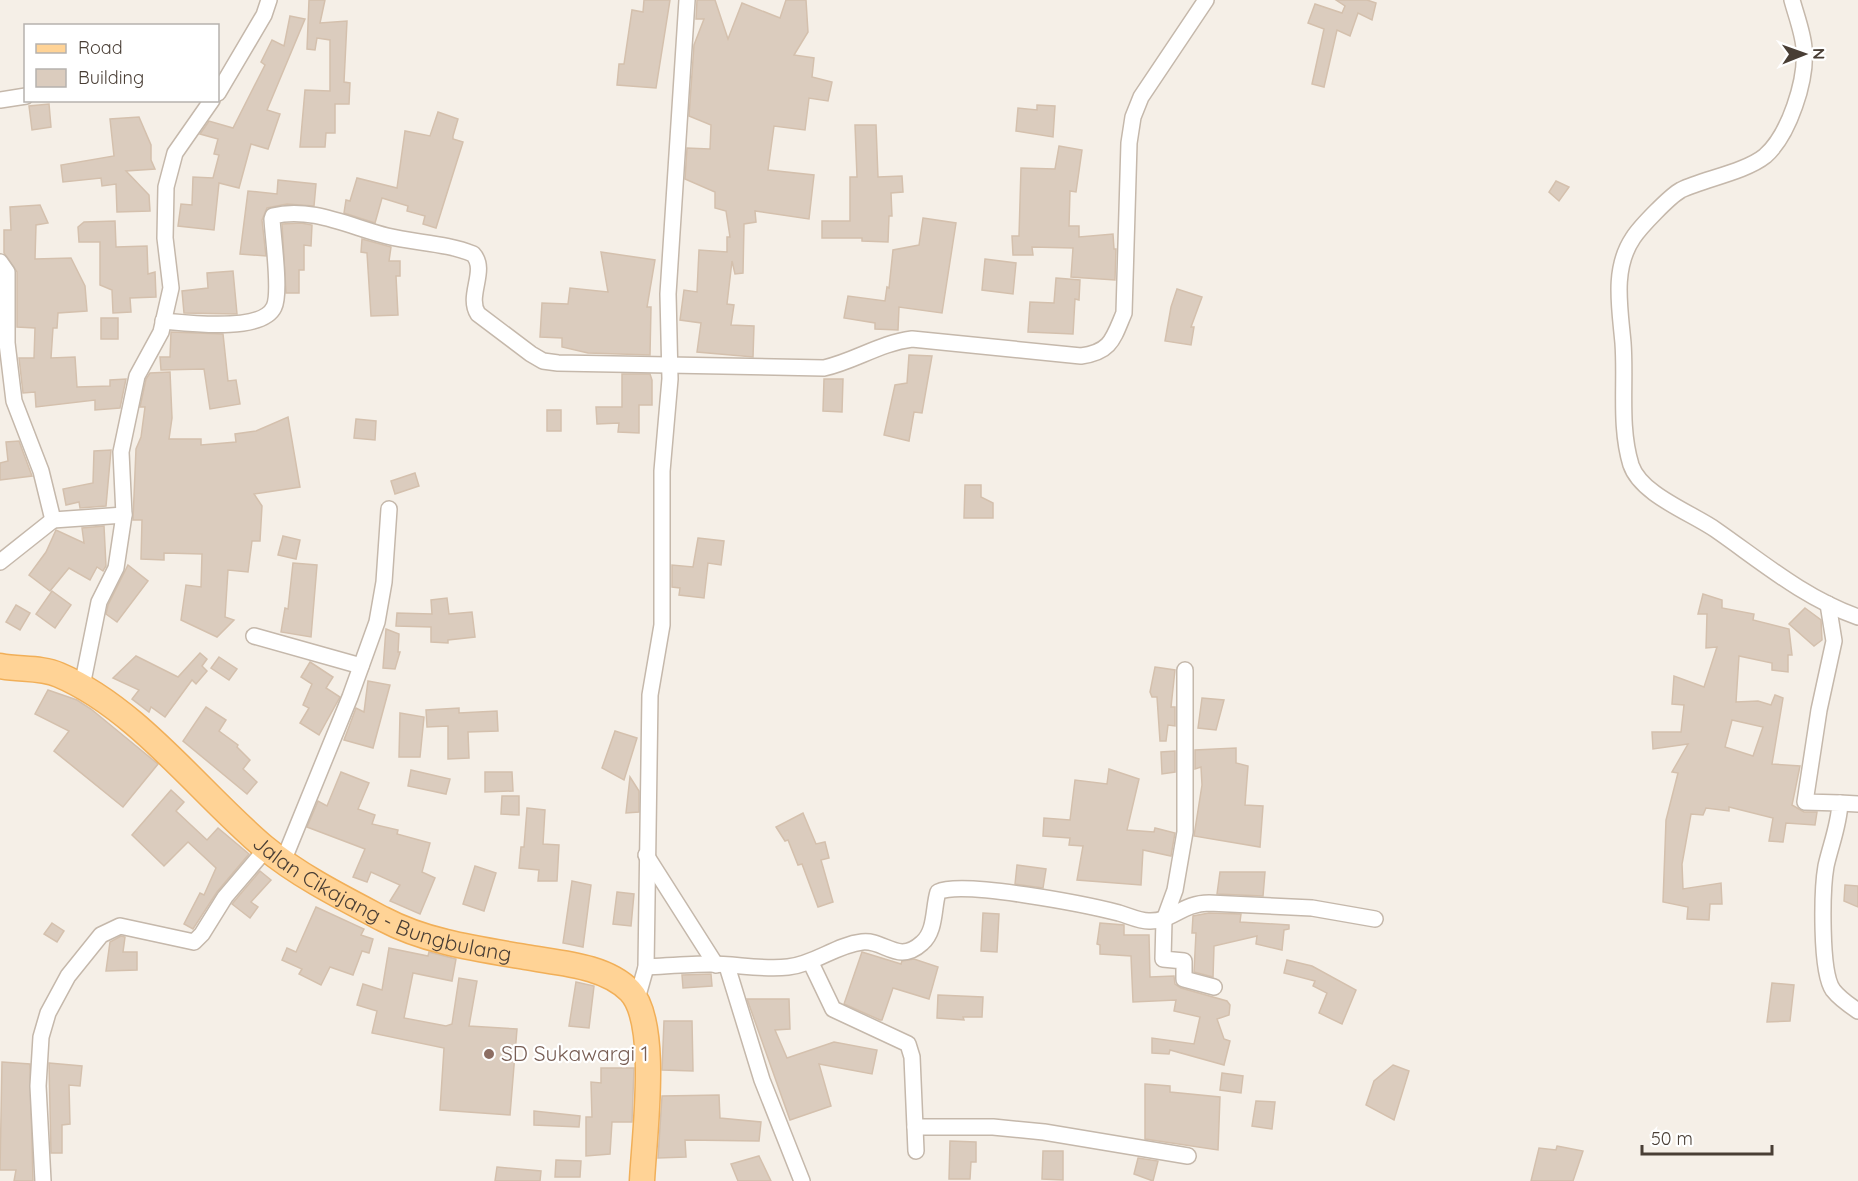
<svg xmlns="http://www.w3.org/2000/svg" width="1858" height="1181" font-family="Quicksand,sans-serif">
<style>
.building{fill:#dbccbe;stroke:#d4c0ad;stroke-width:1.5;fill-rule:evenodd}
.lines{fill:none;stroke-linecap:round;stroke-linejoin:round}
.minor-casing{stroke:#c5b8ab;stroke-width:18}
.primary-casing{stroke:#f1af58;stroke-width:27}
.minor{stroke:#fff;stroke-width:15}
.primary{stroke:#ffd396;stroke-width:24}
.education-dot{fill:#8d6e63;stroke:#fff;stroke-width:2}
.labels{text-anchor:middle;stroke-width:4.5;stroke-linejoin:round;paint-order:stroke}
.street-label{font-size:21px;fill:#493e35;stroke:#fff}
.education-label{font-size:21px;fill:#785e54;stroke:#fff;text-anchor:start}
</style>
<rect width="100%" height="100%" fill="#f5efe7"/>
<g class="building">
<path d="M309 0H325L320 23 347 21 344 82 350 83 349 104H335V133H326L325 147H300L305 90 330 91V40L317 38 315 50 307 49Z"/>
<path d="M644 0H670L656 88 617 85 619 64H624L632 10 643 12Z"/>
<path d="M697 0H715L728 39 742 3 780 18 786 0H806L808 32 794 55 814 58 812 77 832 82 828 101 809 98 805 130 774 126 768 170 814 175 809 219 755 211 756 222 744 224 743 273 735 274 732 261 727 304 734 305 731 325 754 326 753 357 697 352 701 323 680 320 684 290 697 292 699 250 727 252V237H730L726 211 715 208V192L685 179 687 148 710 149 711 125 689 116 694 45 704 19H696Z"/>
<path d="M1336 0H1367L1376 3 1372 20 1358 13 1350 36 1337 30 1324 87 1312 84 1324 29 1308 23 1315 4 1342 13 1345 6Z"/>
<path d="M290 16 305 19 267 110 280 114 268 149 251 144 239 188 219 183 214 230 178 226 181 204 192 205 193 177 213 178 219 155 214 154 218 139 200 134 209 121 233 128 265 65 261 62 272 40 284 46Z"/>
<path d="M49 104 51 127 32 130 29 106Z"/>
<path d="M1037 105 1055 106 1053 137 1016 131 1018 108 1037 110Z"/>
<path d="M438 112 458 119 453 136V139L463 142 436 228 423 224 425 216 407 211 408 206 382 198 375 223 344 213 346 200 350 201 357 178 397 188 405 131 430 136Z"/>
<path d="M139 117 151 145V160L155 169 126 171 149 195 150 211 117 212 116 184 102 186 101 178 63 182 61 165 114 156 110 119Z"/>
<path d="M855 125H876L878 177 902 176 903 192 891 193 892 216H889L888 242 862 241V238H822V221H850V177H857Z"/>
<path d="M1059 146 1082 150 1076 192 1070 191 1069 226H1079V237L1113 234 1114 249H1116L1115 280 1071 277 1073 248 1032 247 1033 255H1013L1012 236H1019L1021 168 1055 169Z"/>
<path d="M278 180 316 184 314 206 287 204 267 208 262 220 266 256 240 254 248 191 277 194Z"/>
<path d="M1556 181 1569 187 1559 201 1549 192Z"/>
<path d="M40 205 48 223 36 225 35 259 71 258 85 286 87 311 58 313 57 328H53L51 358 75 357 77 387 110 386V380L126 379 120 408 95 410V400L36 407 35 392 23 393 19 358H34L35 328 17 327V272L4 253V230H11L10 207Z"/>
<path d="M923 218 956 223 942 313 899 307 898 330 875 329V323L844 318 848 296 885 301 887 287 889 288 893 250 919 245Z"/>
<path d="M115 221 116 247 147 246 148 274 155 272 156 297 130 298 131 312 113 313 112 290 100 285V242H79L78 227 84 222Z"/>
<path d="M301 223 312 225 311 246 304 245V270H299V293H286L282 224Z"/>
<path d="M362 239 391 247 389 261H400V276H396L398 315 371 316 367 253 361 252Z"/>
<path d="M601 252 655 260 647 307H651L650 355 588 353 562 347V338L540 337 542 303 568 304 570 288 608 292Z"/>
<path d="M985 259 1016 263 1013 294 982 290Z"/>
<path d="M233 271 237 314 184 313 182 291 208 288 207 273Z"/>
<path d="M1056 278 1080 280 1079 300 1075 299 1073 334 1028 332 1030 302 1054 303Z"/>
<path d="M1177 289 1202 297 1191 327H1194L1191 345 1165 341 1171 307Z"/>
<rect x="101" y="318" width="17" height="21"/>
<path d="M171 332 223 334 228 381 236 380 240 404 210 409 204 369 161 370 160 357H170Z"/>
<path d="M909 355 932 356 922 413 914 412 909 441 884 435 895 385 907 383Z"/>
<path d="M170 372 172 418 169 439H201V445L236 442 235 434 256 431 288 417 300 487 254 494 262 506 260 541H252L248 572 228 570 225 617 234 620 217 637 181 620 186 585 201 587 202 554 164 553V560L141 559 142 520H133L136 449 141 437 145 407H140L146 379 150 373Z"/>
<path d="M622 374H650L652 380V405H639V433L618 432 619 423 597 424 596 407H622Z"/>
<path d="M824 379H843L842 412 823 411Z"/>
<rect x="547" y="410" width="14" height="21"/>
<path d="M356 419 376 421 375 440 354 438Z"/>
<path d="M19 441 32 476 0 480V463L8 461 6 442Z"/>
<path d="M111 450 106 506 80 508 79 502 66 505 63 489 93 483 94 451Z"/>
<path d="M415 473 419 486 395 494 391 481Z"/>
<path d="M965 485H981V497L993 503V518H964Z"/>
<path d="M104 526 106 566 103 571 97 567 90 580 69 568 50 591 29 575 46 552 56 530 84 543 82 528Z"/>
<path d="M283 536 300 540 296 559 278 555Z"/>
<path d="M698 538 724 541 721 565 708 563 704 598 679 595 680 588 672 587V565L693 567Z"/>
<path d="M293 563 317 565 311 637 281 632 285 608 288 609Z"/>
<path d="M128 565 148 581 117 622 106 614 108 605Z"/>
<path d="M52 591 71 605 55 628 36 614Z"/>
<path d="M1703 594 1722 600V608L1754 614 1753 620 1789 629 1792 655H1788V672L1772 670V663L1739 656 1736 702 1758 701 1771 705 1775 695 1783 698 1772 764 1800 766 1792 805 1804 812H1817L1815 825 1786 823 1783 842 1769 841 1773 818 1729 807V811L1706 808 1703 815 1691 814 1682 864 1683 889 1721 883 1722 904H1710L1709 920 1687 919 1688 907 1663 902 1666 820 1678 773 1672 772 1688 744 1653 749 1652 732H1681L1684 705 1672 704 1674 676 1704 687 1717 647 1706 648 1707 614H1698ZM1732 720 1763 727 1753 756 1725 747Z"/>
<path d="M447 598 449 614 472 612 475 637 448 640V643L431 642V627L396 626 397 613 432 614 431 600Z"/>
<path d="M16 605 30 613 20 630 6 622Z"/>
<path d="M1805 608 1821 620 1822 640 1814 646 1789 624Z"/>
<path d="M386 629 399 634 398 652H400L395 669 383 668Z"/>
<path d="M200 653 207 659 202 666 207 671 196 684 192 680 165 717 151 707 149 712 132 699 139 690 113 678 136 656 178 677Z"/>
<path d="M219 657 237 669 229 680 211 668Z"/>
<path d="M310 662 333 677 326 688 340 697 319 735 300 723 309 708 303 705 312 684 301 677Z"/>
<path d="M1155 667 1175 670 1171 707H1175V726L1168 725 1166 741H1160L1157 697H1152L1150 692Z"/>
<path d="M368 681 390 685 373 748 344 740 356 708 364 712Z"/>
<path d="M48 690 77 700 91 709 158 764 123 807 54 751 69 731 35 714Z"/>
<path d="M1202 698 1224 700 1216 730 1198 728Z"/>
<path d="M206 707 226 720 219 731 238 745 237 747 250 760 243 769 257 782 247 794 183 741Z"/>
<path d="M459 708V713L497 711 498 731 468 732 469 758 448 759V726L427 727 426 710Z"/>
<path d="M400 713 424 717 420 757H399Z"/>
<path d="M615 731 637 738 624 780 602 768Z"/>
<path d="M1236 748V763L1248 766 1245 805 1263 806 1260 847 1194 836 1202 785 1201 767 1195 769V750Z"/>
<path d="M1175 751V772L1162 774 1161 752Z"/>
<path d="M1109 769 1139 779 1127 830 1154 832 1155 828 1175 833 1171 856 1143 850 1141 885 1077 880 1083 846 1069 845 1070 838 1043 836 1044 818 1070 820 1075 780 1107 784Z"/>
<path d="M411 770 450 779 446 794 408 786Z"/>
<path d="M341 772 369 783 358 809 375 815 372 824 398 830 397 834 430 843 422 872 435 878 420 914 390 901 400 885 371 872 367 882 353 877 365 849 307 827 318 801 327 806Z"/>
<path d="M485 772H512L513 791 485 792Z"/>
<path d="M630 777 639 791V812L626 813Z"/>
<path d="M171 790 184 802 176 811 207 840 218 828 249 854 217 892 193 929 184 924 200 893 204 895 216 868 188 842 164 866 132 835Z"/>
<path d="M502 796H519V815L501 814Z"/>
<path d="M527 808 545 810 543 844 559 845 557 881H538L539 870 519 868 521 847H524Z"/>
<path d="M803 813 816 844 825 842 829 858 821 860 833 902 818 907 802 864 798 865 788 840 785 841 776 827Z"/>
<path d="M1017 865 1046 869 1043 888 1015 884Z"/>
<path d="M475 866 496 873 484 911 463 904Z"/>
<path d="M260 871 271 880 251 902 258 907 250 918 232 904Z"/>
<path d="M1220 872H1265L1263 896 1217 894Z"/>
<path d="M572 881 591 885 583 947 563 943Z"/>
<path d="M1845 885 1858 886V907L1844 901Z"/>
<path d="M617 892 634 894 631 926 613 924Z"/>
<path d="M316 907 364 929 361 935 373 939 369 953 362 951 353 975 330 967 321 985 299 974 302 969 282 960 287 948 296 952Z"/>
<path d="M983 913 999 914 997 952 981 951Z"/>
<path d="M1209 913 1241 914 1240 922 1289 925V929L1284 930 1282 950 1256 944 1257 936 1214 946 1213 977 1194 972 1196 933H1192L1193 916Z"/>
<path d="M52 923 64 931 57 942 44 934Z"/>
<path d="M1100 923 1124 925V935H1149L1150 977 1174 976 1175 984 1181 988 1227 1001 1230 1005 1229 1015 1217 1019 1224 1039 1230 1041 1224 1065 1170 1050 1169 1054 1152 1053V1038L1194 1044 1200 1017 1174 1011 1176 1000 1133 1002 1131 956 1100 954V945L1097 944Z"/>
<path d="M121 936 125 937 123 952H137V970L106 971 110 942Z"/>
<path d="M389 948 428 956 429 952 456 959 452 981 413 973 404 1018 446 1026 452 1024 459 978 477 981 469 1026 517 1029 510 1115 440 1110 444 1048 372 1033 377 1011 357 1005 363 984 382 990Z"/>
<path d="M862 952 901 964 902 961 914 959 938 967 929 999 893 988 882 1020H880L844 1004Z"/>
<path d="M1287 960 1312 966 1356 990 1342 1024 1319 1013 1327 993 1313 986 1315 981 1284 973Z"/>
<path d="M711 974 712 986 683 988 682 975Z"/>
<path d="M576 982 594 986 589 1028 569 1026Z"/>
<path d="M1772 983 1794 985 1790 1021 1767 1022Z"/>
<path d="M938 995 983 997 982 1017H963L964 1020 937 1018Z"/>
<path d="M747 999H789L790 1029 775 1030 787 1058 834 1042 877 1050 872 1074 819 1064 831 1106 790 1120Z"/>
<path d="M664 1021H692L693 1071 662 1070Z"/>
<path d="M2 1062 30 1064 33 1181H14L16 1170H0Z"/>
<path d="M49 1063 82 1066 80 1086 69 1085 70 1124 62 1125V1153H51Z"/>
<path d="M1393 1065 1409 1071 1394 1120 1366 1105 1374 1081Z"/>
<path d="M601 1068H634L632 1122H612L610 1154 586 1156V1117H592L591 1082 601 1083Z"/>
<path d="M1222 1073 1243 1076 1241 1093 1220 1090Z"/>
<path d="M1145 1084 1170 1086V1092L1220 1097 1218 1150 1145 1139Z"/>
<path d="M719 1095 720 1118 761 1122 759 1141 685 1140 686 1157 658 1158 662 1096Z"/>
<path d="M1256 1101 1275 1102 1272 1129 1252 1126Z"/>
<path d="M534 1111 580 1116 579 1127 534 1125Z"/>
<path d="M950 1141 976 1142V1162H971L970 1179H949Z"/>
<path d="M1557 1146 1583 1151 1573 1181H1531L1539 1148 1556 1150Z"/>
<path d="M1043 1151H1063V1180L1042 1179Z"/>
<path d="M759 1156 771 1181H738L731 1164Z"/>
<path d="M1138 1158 1158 1161 1153 1181 1134 1174Z"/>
<path d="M556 1160 581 1161 580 1177H555Z"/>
<path d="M497 1167 541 1171 540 1181H495Z"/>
</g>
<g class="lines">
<defs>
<g id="minor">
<path d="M1792 0C1796 15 1803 33 1804 48 1807 80 1789 135 1765 156 1745 172 1704 179 1681 190 1670 196 1640 227 1633 238 1612 269 1620 308 1623 343 1626 383 1619 426 1631 465 1641 495 1692 513 1716 530 1762 562 1804 598 1858 617"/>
<path d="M218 93 264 15 269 0"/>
<path d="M0 100 26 96"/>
<path d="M0 262 7 272V343L14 401 41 471 53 520 124 515"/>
<path d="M163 321C187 323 262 333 274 307 281 293 273 238 272 219L273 216C310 206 351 227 387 236 415 243 447 243 473 254 488 270 466 296 478 314L531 354 543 361 558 363 824 368C855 361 880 343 912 339L1081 356C1111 352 1113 339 1124 313L1129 143 1133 117 1141 97 1206 0"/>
<path d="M0 562 53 520"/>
<path d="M1828 604 1834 641 1819 710 1805 802 1840 803C1839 825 1831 844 1826 866 1822 889 1820 972 1833 990 1840 999 1849 1005 1858 1011"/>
<path d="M254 636 361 666"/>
<path d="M1185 670V832L1175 890 1164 920 1163 959 1184 961V979L1214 987"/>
<path d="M82 686 99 602 116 568 124 515 121 452 137 376 161 332 171 288 165 238 166 187 175 153 212 100"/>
<path d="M1840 803 1858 804"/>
<path d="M646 855 716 965"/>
<path d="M284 859 350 697 377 622 384 582 389 509"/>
<path d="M811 963 833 1009 908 1044 912 1057 916 1151"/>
<path d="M727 966 762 1080 802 1181"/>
<path d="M646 967C667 966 689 964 710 964 736 964 762 970 788 967 815 964 836 945 862 942 884 939 898 965 922 943 936 931 933 908 938 892 963 880 1088 905 1119 913 1129 916 1139 921 1149 921 1172 922 1182 903 1209 903L1312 908 1375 919"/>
<path d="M637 999 646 967 650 695 662 625V471L670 379 668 294 687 0"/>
<path d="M915 1127H993L1044 1132 1188 1156"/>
<path d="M43 1181 38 1086 41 1037 48 1013 68 976 101 935 120 926 194 942 202 934 225 897 266 849"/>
</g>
<g id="primary">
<path id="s1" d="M0 666C19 670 41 667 59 675 137 708 200 793 264 847 299 876 343 898 383 919 426 942 478 949 525 957 558 963 605 965 630 991 660 1022 644 1137 642 1181"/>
</g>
</defs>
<use href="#minor" class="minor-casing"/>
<use href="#primary" class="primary-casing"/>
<use href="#minor" class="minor"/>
<use href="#primary" class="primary"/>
</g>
<circle class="education-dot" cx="489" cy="1054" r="6"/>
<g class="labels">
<g class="street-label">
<text dy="7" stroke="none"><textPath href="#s1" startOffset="460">Jalan Cikajang - Bungbulang</textPath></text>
</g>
<g class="education-label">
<text x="501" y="1061">SD Sukawargi 1</text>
</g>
</g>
<rect x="24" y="24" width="195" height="78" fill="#ffffff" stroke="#b6b2ae" stroke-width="1.5"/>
<rect x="36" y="44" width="30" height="9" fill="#ffd396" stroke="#b6b2ae" stroke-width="1.5"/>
<text x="78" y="54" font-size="18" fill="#493e35">Road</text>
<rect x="36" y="69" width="30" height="18" fill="#dbccbe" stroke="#b6b2ae" stroke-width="1.5"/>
<text x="78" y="84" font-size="18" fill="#493e35">Building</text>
<g transform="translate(1804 54) rotate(89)" stroke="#ffffff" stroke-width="4.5" paint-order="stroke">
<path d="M0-4.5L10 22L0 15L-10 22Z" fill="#493e35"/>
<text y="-9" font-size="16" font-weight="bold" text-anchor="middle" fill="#493e35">N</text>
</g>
<path d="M1642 1145v9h130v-9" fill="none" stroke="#493e35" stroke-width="3"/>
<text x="1651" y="1145" font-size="18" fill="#493e35" stroke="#ffffff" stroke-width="4.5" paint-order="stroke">50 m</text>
</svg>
